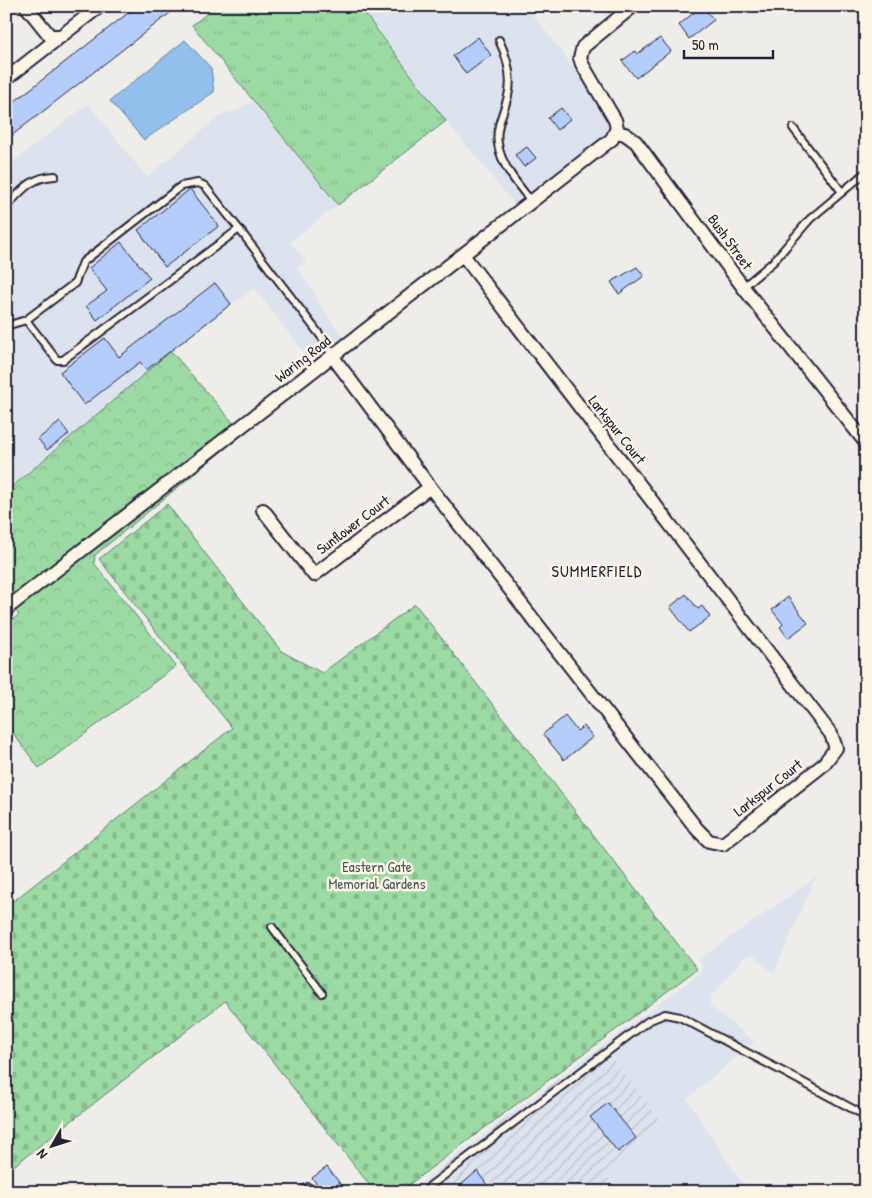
<svg xmlns="http://www.w3.org/2000/svg" width="872" height="1198" font-family="'Patrick Hand',sans-serif">
<style>
.built{fill:#dde3ee}
.industrial{fill:url(#industrial-furrows)}
.grass{fill:url(#grass-tufts);stroke:#5f7e6f}
.forest{fill:url(#forest-crowns);stroke:#5f7e6f}
.cemetery{fill:url(#cemetery-stones);stroke:#5f7e6f}
.water{fill:#93bfec;stroke:#6680a5}
.building{fill:#b4cdfb;stroke:#22223b}
.lines{fill:none;stroke-linecap:round;stroke-linejoin:round}
.lane-casing{stroke:#22223b;stroke-width:10}
.street-casing{stroke:#22223b;stroke-width:16}
.lane{stroke:#fcf5e5;stroke-width:6}
.street{stroke:#fcf5e5;stroke-width:12}
.labels{text-anchor:middle;stroke-width:5;stroke-linejoin:round;paint-order:stroke}
.street-label{font-size:15px;fill:#22223b;stroke:#fcf5e5}
.park-label{font-size:15px;fill:#47595a;stroke:#fcf5e5}
.neighbourhood-label{font-size:16px;letter-spacing:1px;fill:#22223b;stroke:#fcf5e5}
</style>
<defs>
<pattern id="industrial-furrows" width="10" height="10" patternUnits="userSpaceOnUse" patternTransform="scale(1.25)"><rect width="10" height="10" fill="#dde3ee"/><path d="M-1 1l2-2M0 10L10 0M9 11l2-2" fill="none" stroke="#bdc2cd"/></pattern>
<pattern id="grass-tufts" width="24" height="20" patternUnits="userSpaceOnUse" patternTransform="scale(1.25)"><rect width="24" height="20" fill="#9cdaa3"/><path d="M3 7l-1-3M5 7V3M7 7l1-3M15 17l-1-3M17 17v-4M19 17l1-3" fill="none" stroke="#86bb8d"/></pattern>
<pattern id="forest-crowns" width="20" height="18" patternUnits="userSpaceOnUse" patternTransform="scale(1.25)"><rect width="20" height="18" fill="#9cdaa3"/><path d="M2 6a3 3 0 1 1 6 0M12 15a3 3 0 1 1 6 0" fill="none" stroke="#86bb8d"/></pattern>
<pattern id="cemetery-stones" width="16" height="16" patternUnits="userSpaceOnUse" patternTransform="scale(1.25)"><rect width="16" height="16" fill="#9cdaa3"/><path d="M2 7V4a2 2 0 0 1 4 0v3zM10 15v-3a2 2 0 0 1 4 0v3z" fill="#86bb8d"/></pattern>
</defs>
<rect width="100%" height="100%" fill="#eeede9"/>
<filter id="ink" filterUnits="userSpaceOnUse"><feTurbulence type="fractalNoise" baseFrequency=".02" numOctaves="2"/><feDisplacementMap in="SourceGraphic" scale="10" xChannelSelector="R" yChannelSelector="G"/><feConvolveMatrix kernelMatrix="1 2 1 2 8 2 1 2 1" color-interpolation-filters="sRGB"/></filter>
<g filter="url(#ink)">
<g class="built">
<path d="M359 6H526L583 79 609 123 610 128 607 135 515 205 446 121Z"/>
<path d="M252 101 338 205 290 242 306 261 297 268 315 293 319 304 345 339 313 364 254 288 171 351 6 492V167L88 104 147 177 222 114 236 111Z"/>
<path d="M816 877 774 973 753 955 745 956 710 998V1005L754 1042 687 1099 748 1192H609L608 1169 663 1122 602 1046 700 973 702 965 698 960Z"/>
</g>
<path class="industrial" d="M602 1046 663 1122 608 1169 609 1192H408Z"/>
<path class="grass" d="M217 6H359L446 121 338 205 192 25Z"/>
<g class="forest">
<path d="M171 351 235 425 9 600 6 595V492Z"/>
<path d="M243 434 95 555 94 563 176 666 39 768 6 724V625L19 615 15 610Z"/>
</g>
<path class="cemetery" d="M167 504 281 651 322 673 415 604 697 969 399 1192H375L225 1001 6 1172V907L232 728 99 559Z"/>
<path class="water" d="M185 40 211 68 214 92 144 140 110 101Z"/>
<g class="building">
<path d="M137 6H179L6 140V108Z"/>
<path d="M702 6 714 20 689 39 679 25Z"/>
<path d="M478 37 491 55 466 74 453 56Z"/>
<path d="M660 38 671 51 636 78 622 61 635 51 637 54Z"/>
<path d="M561 108 570 119 557 130 548 118Z"/>
<path d="M527 147 536 158 524 167 515 155Z"/>
<path d="M190 189 219 226 165 267 138 230Z"/>
<path d="M121 242 150 278 97 320 86 306 107 291 89 268Z"/>
<path d="M637 267 644 276 619 294 611 282Z"/>
<path d="M215 283 231 304 146 370 140 362 84 405 60 372 105 338 119 357Z"/>
<path d="M60 422 69 434 47 450 38 439Z"/>
<path d="M686 594 698 609 702 606 710 617 689 632 670 607Z"/>
<path d="M788 597 808 623 788 638 780 627 783 624 772 610Z"/>
<path d="M565 716 577 731 584 726 593 737 564 760 543 734Z"/>
<path d="M608 1103 636 1138 618 1152 590 1117Z"/>
<path d="M327 1167 347 1192H323L312 1178Z"/>
<path d="M477 1171 492 1192H453Z"/>
</g>
<g class="lines">
<defs>
<g id="lane">
<path d="M499 40C507 57 513 77 508 96 504 112 495 128 498 144 501 165 518 185 531 201"/>
<path d="M793 128 842 192"/>
<path d="M6 207C22 190 31 177 55 176"/>
<path d="M743 287 773 262 810 219 866 172"/>
<path d="M26 320 75 283 83 262 181 186 198 183 205 186 239 229"/>
<path d="M6 326 26 320 57 360H63L239 229 323 339 333 357"/>
<path d="M272 927 322 993"/>
<path d="M302 1192 308 1187 312 1192"/>
<path d="M426 1192 430 1186 648 1021 665 1014 680 1017 866 1116"/>
</g>
<g id="street">
<path d="M26 6 50 36H61L100 6"/>
<path d="M6 79 61 36"/>
<path d="M616 132 625 134 636 142 743 287 866 443"/>
<path d="M333 357 430 487 697 829 709 841 723 844 823 765 836 748 831 734 463 255"/>
<path d="M263 510 314 575 430 487"/>
<path d="M6 609 612 139 617 128 615 120 582 64 580 58 583 47 633 6"/>
</g>
</defs>
<use href="#lane" class="lane-casing"/>
<use href="#street" class="street-casing"/>
<use href="#lane" class="lane"/>
<use href="#street" class="street"/>
</g>
</g>
<g class="labels">
<g class="street-label">
<text transform="translate(730 242) rotate(54)" y="5">Bush Street</text>
<text transform="translate(303 359) rotate(-38)" y="5">Waring Road</text>
<text transform="translate(617 430) rotate(52)" y="5">Larkspur Court</text>
<text transform="translate(353 525) rotate(-37)" y="5">Sunflower Court</text>
<text transform="translate(768 788) rotate(-38)" y="5">Larkspur Court</text>
</g>
<g class="park-label">
<text x="377" y="872">Eastern Gate<tspan x="377" dy="17">Memorial Gardens</tspan></text>
</g>
<g class="neighbourhood-label">
<text x="597" y="577">SUMMERFIELD</text>
</g>
</g>
<rect width="872" height="1198" fill="none" stroke="#fcf5e5" stroke-width="25"/>
<rect x="12" y="12" width="847" height="1173" fill="none" stroke="#22223b" stroke-width="2" filter="url(#ink)"/>
<g transform="translate(52 1146) rotate(231)" stroke="#fcf5e5" stroke-width="4" paint-order="stroke">
<path d="M0-4L9 19L0 12L-9 19Z" fill="#22223b"/>
<text y="-8" font-size="14" font-weight="bold" text-anchor="middle" fill="#22223b">N</text>
</g>
<path d="M684 50v8h89v-8" fill="none" stroke="#22223b" stroke-width="2.5"/>
<text x="692" y="50" font-size="15" fill="#22223b" stroke="#fcf5e5" stroke-width="4" paint-order="stroke">50 m</text>
</svg>
